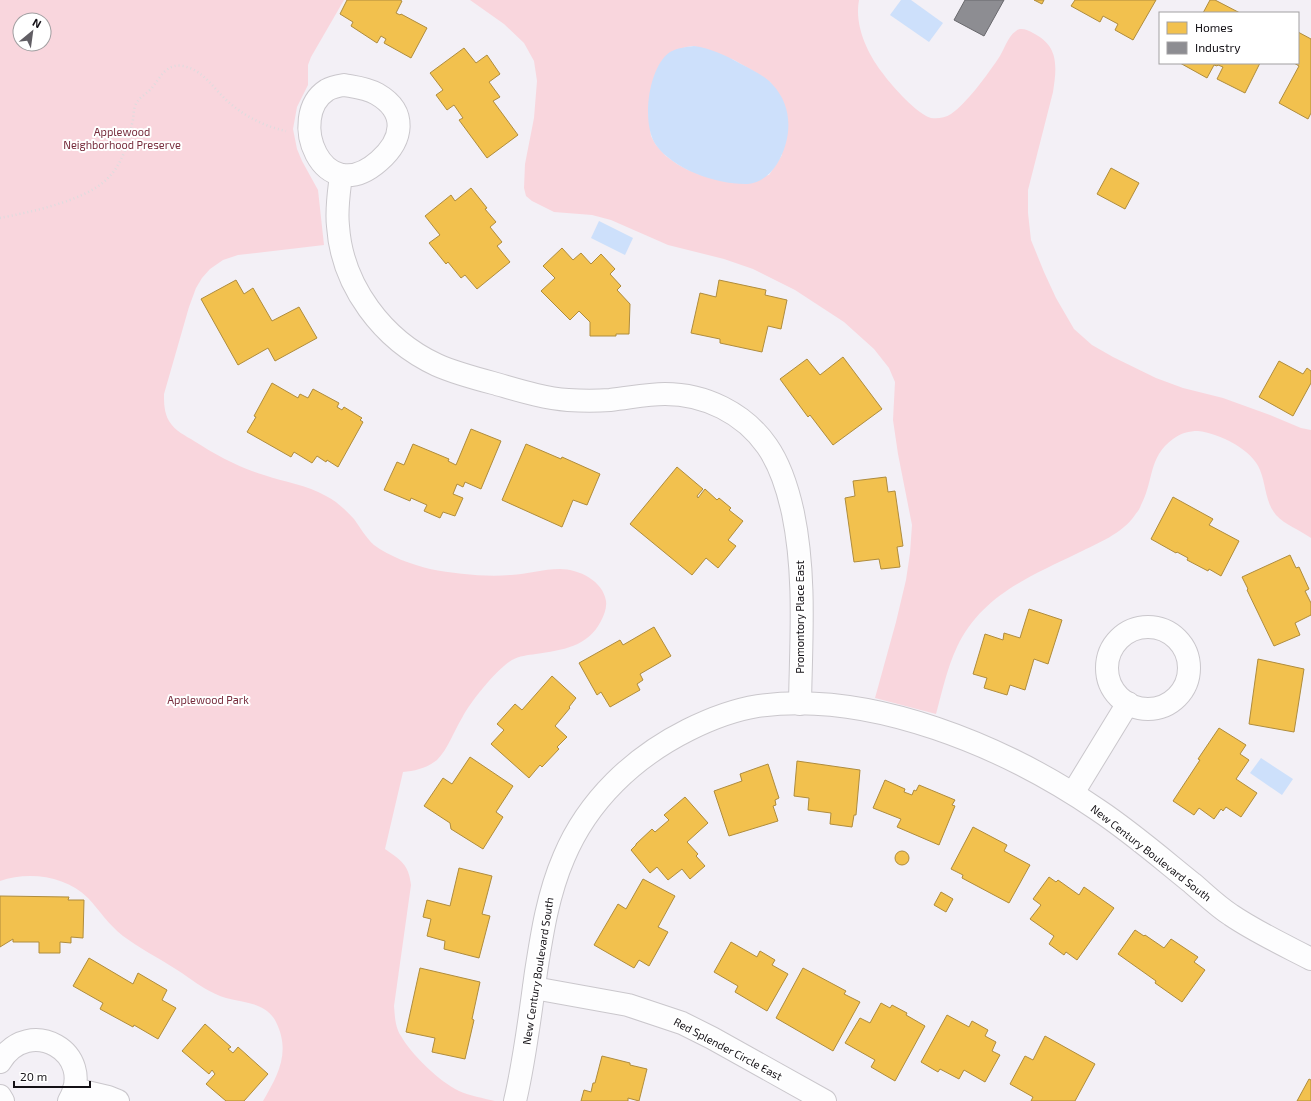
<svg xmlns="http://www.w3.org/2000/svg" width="1311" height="1101" font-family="'Exo 2',sans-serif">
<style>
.green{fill:#f9d6dd;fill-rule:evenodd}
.water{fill:#cde0fb}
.homes{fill:#f2c14e;stroke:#af8c3d}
.industry{fill:#8d8d92;stroke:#68686c}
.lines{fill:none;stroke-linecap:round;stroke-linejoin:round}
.minor-casing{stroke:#cac7cc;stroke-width:24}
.path{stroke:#dddcde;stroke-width:2.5;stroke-dasharray:1 3;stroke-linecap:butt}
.minor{stroke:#fdfdfe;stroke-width:22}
.labels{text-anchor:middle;stroke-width:4;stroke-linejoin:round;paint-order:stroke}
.park-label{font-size:11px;fill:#772d3d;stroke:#fff}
.street-label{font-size:11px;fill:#131015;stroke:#fff}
</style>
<rect width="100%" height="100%" fill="#f3f0f6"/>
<g class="green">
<path d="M0 0H344L311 57 308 65V85L297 107 293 129 297 149 302 161 318 190 324 245 238 255 223 260 210 269 202 278 196 288 189 307 164 394C164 403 164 412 169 421 175 431 186 436 194 441 216 455 240 468 264 475 284 482 307 485 326 496 336 501 346 510 354 519 360 527 366 538 374 545 388 556 413 565 430 569 456 574 485 577 511 575 527 574 543 569 560 569 579 569 603 581 606 601 607 608 604 615 601 621 588 647 562 650 536 654 528 655 519 656 512 660 496 670 471 701 462 718 454 731 448 749 437 760 427 768 415 771 403 772L385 849C401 860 409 865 411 885L394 1006C395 1017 395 1027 401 1036 411 1054 440 1082 459 1091 470 1096 483 1098 495 1101H263C278 1075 291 1052 276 1022 266 1002 244 1003 226 998 219 996 211 992 204 988 194 982 184 974 174 968 157 957 139 948 123 936 108 924 100 911 88 898 66 876 29 871 0 881ZM20 20H44V44H20Z"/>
<path d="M470 0H859C854 26 868 55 884 75 893 87 917 114 931 118 937 119 945 118 951 114 967 103 987 75 998 59 1004 51 1007 37 1016 31 1020 27 1028 30 1033 33 1059 46 1057 66 1053 92L1028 190V213L1031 240 1044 272 1056 298 1074 329 1092 345 1113 357 1156 378 1183 388 1223 398 1270 415 1301 428 1311 430V538C1300 530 1285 525 1276 515 1265 502 1266 484 1260 470 1253 450 1219 433 1198 431 1189 431 1181 433 1173 439 1148 457 1154 481 1141 505 1140 509 1137 512 1135 515 1122 534 1098 543 1078 553 1029 577 982 595 957 647 947 668 942 692 936 714L875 698 896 622 906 580 910 553 912 525 898 454 893 420 895 382 889 368 874 349 844 322 795 290 753 269 724 259 668 245 611 220 592 215 554 212 532 201 526 196 524 188 525 164 534 118 537 81 534 61 524 43 504 24ZM694 46 734 60 760 75 771 83 782 155 769 175 723 181 688 170 677 164 666 156 656 145 651 136 648 110 670 53 686 47Z"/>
</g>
<g class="water">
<path d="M901 0H911L943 23 929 42 890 15Z"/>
<path d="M694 46C710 48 727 56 741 64 752 70 764 75 772 84 794 107 792 139 777 164 770 175 760 183 748 184 718 185 674 170 656 145 641 124 648 67 670 52 677 48 686 47 694 46Z"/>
<path d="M599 221 633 238 625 255 591 238Z"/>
<path d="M1261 758 1293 779 1282 795 1250 773Z"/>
</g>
<g class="homes">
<path d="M347 0H400L402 1 396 13 400 15 401 14 427 28 411 58 384 43 386 39 381 36 377 43 351 26 353 22 340 14Z"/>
<path d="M1034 0H1044L1042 4Z"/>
<path d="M1075 0H1156L1133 40 1115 30 1118 24 1103 16 1100 22 1071 6Z"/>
<path d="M1210 0H1215L1240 13H1203Z"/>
<path d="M1298 32 1311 39V113L1308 119 1279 103 1299 66 1294 63H1298Z"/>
<path d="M464 48 476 63 487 55 500 74 489 82 500 97 493 101 518 135 487 158 459 120 463 118 454 105 447 110 436 95 443 90 430 73Z"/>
<path d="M1180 63H1260L1245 93 1217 79 1223 67 1218 65 1217 66 1214 65 1207 78Z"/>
<path d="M1111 168 1139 183 1125 209 1097 194Z"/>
<path d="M471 188 487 208 485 209 496 222 490 227 502 242 497 246 510 262 477 289 465 275 461 278 448 262 446 264 429 243 440 235 425 216 451 195 455 201Z"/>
<path d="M562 248 573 260 581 253 591 264 601 254 615 269 610 274 621 286 617 290 630 304 629 334H616V336H590V322L579 311 570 320 541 291 555 278 543 266Z"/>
<path d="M236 280 244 294 253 288 272 321 299 307 317 338 275 361 268 348 238 365 201 299Z"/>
<path d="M719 280 766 290 765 295 787 300 781 329 768 326 762 352 720 343V339L691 333 700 293 716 297Z"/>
<path d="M843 357 882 409 833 445 810 415 808 417 780 379 807 359 820 375Z"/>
<path d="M1279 361 1303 374 1307 368 1311 371V383L1293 416 1259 397Z"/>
<path d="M272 383 298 398 300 394 308 398 313 389 339 403 337 407 342 410 344 407 362 418 360 420 363 422 338 467 327 460 326 462 317 456 312 463 294 452 291 457 247 432 256 417 254 416Z"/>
<path d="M471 429 501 441 481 489 465 482 463 487 457 484 453 494 463 498 455 516 443 512 440 518 424 511 427 505 411 498 410 501 384 490 397 462 404 465 413 444 449 459 448 461 456 465Z"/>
<path d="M526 444 561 459 562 457 600 474 587 505 573 500 562 527 502 500Z"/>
<path d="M677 467 703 489 697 496 698 498 705 489 717 500 719 498 731 508 729 510 743 521 728 540 736 546 718 568 706 558 692 575 630 524Z"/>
<path d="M886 477 888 492 895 491 903 546 897 547 900 567 881 569 879 559 854 562 845 498 855 496 853 481Z"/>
<path d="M1173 497 1213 519 1209 525 1239 541 1221 576 1209 569 1208 571 1187 560 1188 558 1177 552 1176 553 1151 539Z"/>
<path d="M1290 555 1296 568 1299 567 1309 589 1305 591 1311 603V615L1295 623 1300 635 1274 646 1247 590 1248 589 1242 577Z"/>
<path d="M1029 609 1062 620 1048 664 1034 659 1025 690 1010 685 1007 695 984 688 987 678 973 674 985 634 1003 640 1004 633 1020 638Z"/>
<path d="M654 627 671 656 640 674 643 680 637 684 640 690 610 707 601 692 597 695 579 663 620 640 623 645Z"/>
<path d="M1258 659 1304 669 1294 732 1249 724Z"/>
<path d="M552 676 576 698 569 707 570 708 555 726 567 737 557 747 559 749 542 767 540 765 529 778 491 744 504 730 497 724 515 704 522 710Z"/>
<path d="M1219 728 1246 745 1240 754 1249 760 1236 779 1257 793 1241 817 1226 807 1223 811 1221 809 1214 819 1199 808 1194 815 1173 801 1200 760 1198 759Z"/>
<path d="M470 757 513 786 496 812 503 817 483 849 451 829 450 823 424 806 443 778 452 784Z"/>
<path d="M797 761 860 770 856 815H854L852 827 830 824 831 813 808 810 809 798 794 796Z"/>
<path d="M768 764 779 798 775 800 776 805 773 806 778 821 729 836 714 791 742 781 740 774Z"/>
<path d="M885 780 905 789 904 792 912 795 914 790 916 791 919 785 955 800 952 805 955 806 939 845 897 827 901 819 873 808Z"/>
<path d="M685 797 708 823 687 842 698 854 696 856 705 866 690 879 682 869 668 880 657 867 650 873 631 850 636 845V844L652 829 655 832 669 820 664 815Z"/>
<path d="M973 827 1007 845 1004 851 1030 865 1009 903 962 878 963 875 951 869Z"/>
<circle cx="902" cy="858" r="7"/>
<path d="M459 868 492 876 482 914 490 916 479 958 444 949 445 941 427 936 431 919 423 917 427 900 450 906Z"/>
<path d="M1049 877 1056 882 1058 880 1079 895 1084 887 1114 908 1077 960 1066 952 1064 955 1049 944 1054 936 1030 919 1041 905 1033 899Z"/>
<path d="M643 879 675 896 658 927 668 932 649 966 639 960 634 968 594 945 618 904 626 909Z"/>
<path d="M941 892 953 899 946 912 934 905Z"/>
<path d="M0 896 69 897 68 900H84L83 938 71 937V943L60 942V953H39V942H13V939L0 947Z"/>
<path d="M1135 930 1144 936 1145 935 1164 948 1171 939 1198 957 1194 962 1205 970 1182 1002 1155 983 1156 981 1118 954Z"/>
<path d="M731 942 757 957 760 951 775 960 772 965 788 974 767 1011 735 992 738 986 714 972Z"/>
<path d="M89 958 133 984 138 973 167 990 162 1000 176 1008 158 1039 134 1025 133 1027 100 1009 103 1003 73 986Z"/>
<path d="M420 968 480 982 472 1019 474 1020 465 1059 432 1052 435 1038 406 1032Z"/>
<path d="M803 968 846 991 844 994 860 1002 833 1051 776 1018Z"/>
<path d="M881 1003 890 1008 892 1005 907 1013 906 1015 925 1026 895 1081 871 1067 875 1060 845 1043 860 1018 870 1023Z"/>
<path d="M947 1015 969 1027 972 1021 988 1030 985 1036 996 1042 992 1051 1000 1055 985 1082 964 1070 959 1079 940 1069 938 1072 921 1062Z"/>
<path d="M205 1024 231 1047 228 1049 233 1053 238 1047 268 1074 244 1101H226L206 1084 215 1074 212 1070 209 1074 182 1051Z"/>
<path d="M1045 1036 1095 1064 1075 1101H1031L1033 1097 1010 1084 1025 1056 1033 1060Z"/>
<path d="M602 1056 630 1063V1065L647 1069 639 1101 628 1098V1101H581L584 1090 591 1092 593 1083H595Z"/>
<path d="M1309 1079 1311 1080V1101H1297Z"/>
</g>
<path class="industry" d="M965 0H1004L984 36 954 20Z"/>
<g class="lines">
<defs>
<g id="minor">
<path d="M344 85C355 87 367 88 377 94 408 112 403 140 379 161 322 211 286 116 327 90 332 87 338 86 344 85Z"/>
<path d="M341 175C339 192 336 209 338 226 342 286 383 340 437 365 455 373 474 378 493 383 518 390 542 398 568 400 582 401 597 401 610 400 629 398 647 394 665 394 705 394 744 413 767 446 781 466 788 490 793 513 806 576 801 640 800 704"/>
<circle cx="1148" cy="668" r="41"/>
<path d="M1073 793 1128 703"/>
<path d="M534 988 628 1005 682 1023 712 1038 825 1101"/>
<path d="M0 1062C29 1014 97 1053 69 1101"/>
<path d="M74 1089 108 1097 118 1101"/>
<path d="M0 1096 3 1101"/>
<path d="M515 1101C525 1059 530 1015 536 972 542 933 548 894 564 857 588 800 634 757 688 730 710 719 733 710 758 706 871 690 1006 747 1098 810 1131 832 1161 858 1192 883 1205 894 1217 906 1231 915 1256 932 1284 945 1311 959"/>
</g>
</defs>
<use href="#minor" class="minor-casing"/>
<path class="path" d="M0 218C30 212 85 201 107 179 122 165 128 143 132 124 134 118 133 112 135 106 138 98 145 95 151 89 160 78 166 63 183 66 205 70 216 93 232 105 248 118 267 127 286 131"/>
<use href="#minor" class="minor"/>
</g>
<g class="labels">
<g class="park-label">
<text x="122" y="136">Applewood<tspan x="122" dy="13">Neighborhood Preserve</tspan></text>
<text x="208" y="704">Applewood Park</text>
</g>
<g class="street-label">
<text transform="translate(800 617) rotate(-90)" y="4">Promontory Place East</text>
<text transform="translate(1151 853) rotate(38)" y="4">New Century Boulevard South</text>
<text transform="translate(538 971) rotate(-81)" y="4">New Century Boulevard South</text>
<text transform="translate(728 1049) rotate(28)" y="4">Red Splender Circle East</text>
</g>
</g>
<rect x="1159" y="12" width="140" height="52" fill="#ffffff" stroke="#a19fa1"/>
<rect x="1167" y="22" width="20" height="12" fill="#f2c14e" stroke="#a19fa1"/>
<text x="1195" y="32" font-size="12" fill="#131015">Homes</text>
<rect x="1167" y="42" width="20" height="12" fill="#8d8d92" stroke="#a19fa1"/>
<text x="1195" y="52" font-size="12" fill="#131015">Industry</text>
<g transform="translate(32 32) rotate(29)"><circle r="19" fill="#ffffff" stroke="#a19fa1"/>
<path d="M0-3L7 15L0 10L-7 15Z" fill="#615e64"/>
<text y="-6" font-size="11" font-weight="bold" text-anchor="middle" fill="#131015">N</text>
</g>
<path d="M14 1081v6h76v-6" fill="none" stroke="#131015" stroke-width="2"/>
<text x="20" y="1081" font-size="12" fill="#131015" stroke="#ffffff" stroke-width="3" paint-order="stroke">20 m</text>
</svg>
